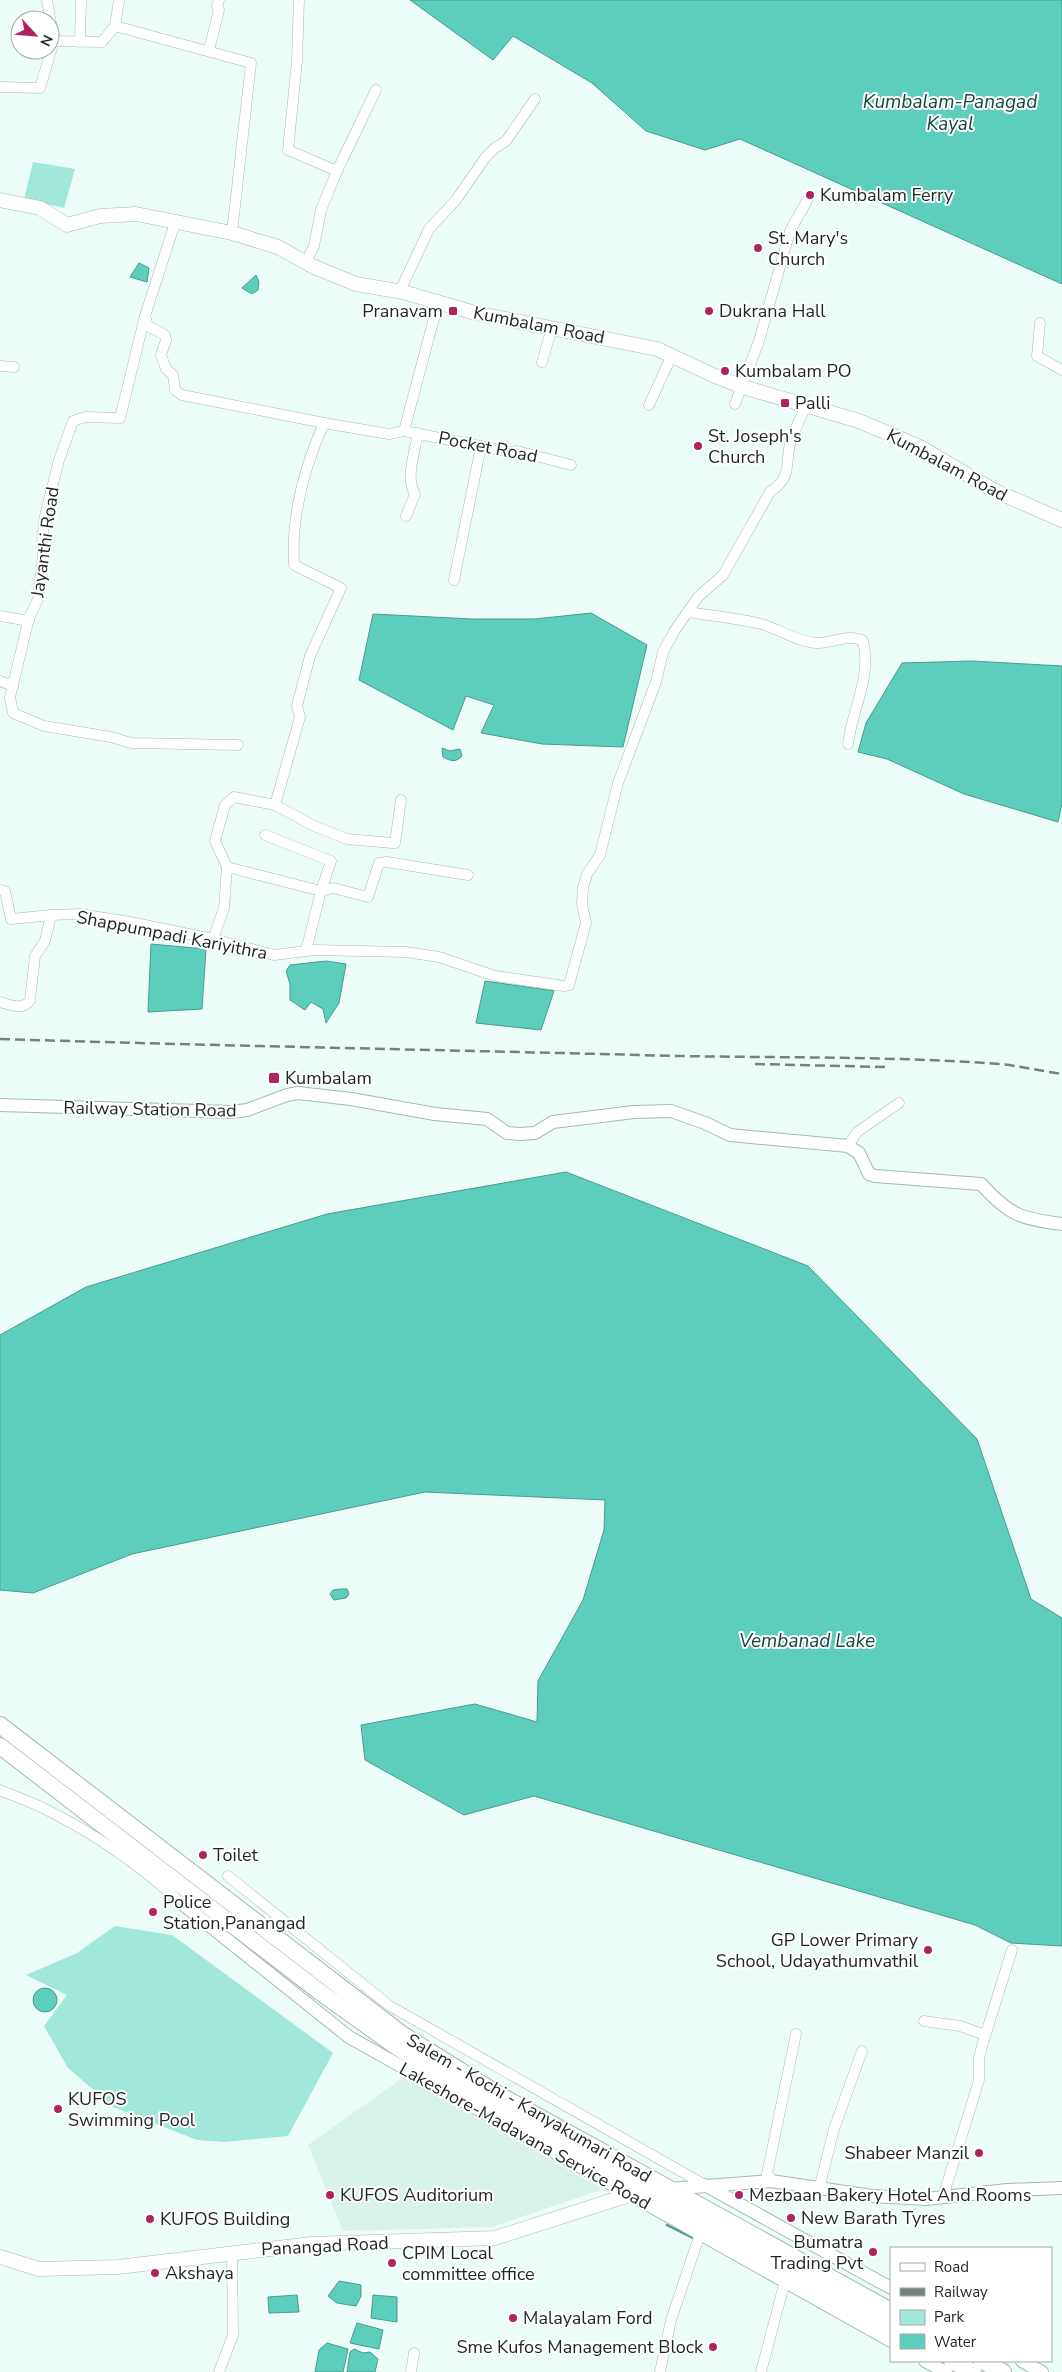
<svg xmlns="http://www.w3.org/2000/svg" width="1062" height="2372" font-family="'Nunito Sans',sans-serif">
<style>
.built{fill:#d9f2ec}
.green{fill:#a1e8da}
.water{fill:#5dcebb;stroke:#4a9b8e}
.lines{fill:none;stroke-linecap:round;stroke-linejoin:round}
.stream{stroke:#4a9b8e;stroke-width:2.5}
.minor-casing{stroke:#a9b8b4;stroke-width:11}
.tertiary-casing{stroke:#a9b8b4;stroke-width:14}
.secondary-casing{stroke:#a9b8b4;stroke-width:15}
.trunk-casing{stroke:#a9b8b4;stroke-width:18}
.minor{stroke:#fff;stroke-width:10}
.tertiary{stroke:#fff;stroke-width:12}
.secondary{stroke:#fff;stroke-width:14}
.trunk{stroke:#fff;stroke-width:16}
.rail{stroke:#76807e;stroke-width:2.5;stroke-dasharray:10 5;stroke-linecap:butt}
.poi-dot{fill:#af2360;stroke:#fff;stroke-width:2}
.labels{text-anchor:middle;stroke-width:4;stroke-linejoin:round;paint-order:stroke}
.poi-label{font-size:18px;fill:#1f2524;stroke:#fff;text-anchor:start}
.street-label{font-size:18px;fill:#1f2524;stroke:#fff}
.water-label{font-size:19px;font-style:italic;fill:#13463e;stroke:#fff}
</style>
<rect width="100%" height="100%" fill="#ecfcf8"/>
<path class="built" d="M404 2077 603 2189 492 2227 343 2231 308 2145Z"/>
<g class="green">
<path d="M33 162 75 169 64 208 24 199Z"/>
<path d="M115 1926 172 1935 333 2053 288 2136 224 2142 197 2140 113 2107 68 2068 44 2026 67 1995 26 1975 77 1953Z"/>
</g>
<g class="water">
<path d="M410 0H1062V284L740 139 705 150 646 131 592 83 513 36 493 60Z"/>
<path d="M139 263 149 268 147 282 130 277Z"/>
<path d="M256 275 259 282 258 290 252 294 242 288Z"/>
<path d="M591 613 647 645 623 747 542 744 481 733 494 705 466 696 453 730 359 680 373 614 472 619H535Z"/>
<path d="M972 661 1062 666V803L1058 822 964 794 887 759 858 752 866 723 902 663Z"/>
<path d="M442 748 450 751 460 749 462 756C455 763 451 761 443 757Z"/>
<path d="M151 944 206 949 202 1009 148 1012Z"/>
<path d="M326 961 346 964 339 1003 326 1023 323 1009 311 1002 305 1010 290 1000V984L286 971 290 965Z"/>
<path d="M485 981 554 991 541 1030 476 1023Z"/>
<path d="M566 1172 808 1266 977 1439 1031 1599 1062 1618V1946L1011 1943 975 1925 534 1796 464 1815 365 1760 361 1725 475 1704 537 1722 538 1681 583 1600 604 1530 605 1500 425 1492 132 1554 33 1593 0 1590V1335L86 1287 327 1214Z"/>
<path d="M341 1589H347L349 1594 346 1598 334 1600 330 1594 333 1590Z"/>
<circle cx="45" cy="2000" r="12"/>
<path d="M339 2281 361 2285V2296L356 2306 337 2303 328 2296Z"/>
<path d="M297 2295 299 2312 269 2313 268 2297Z"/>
<path d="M373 2295 397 2297V2322L371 2318Z"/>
<path d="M357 2323 383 2330 379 2349 350 2343Z"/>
<path d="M327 2343 348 2349 343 2372H315L319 2350Z"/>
<path d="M354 2349 363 2353 370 2352 378 2359 375 2372H347L350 2352Z"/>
</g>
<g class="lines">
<path class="stream" d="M667 2225 695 2239"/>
<defs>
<g id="minor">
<path d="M47 0 54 41"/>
<path d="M299 0 297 61 288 150 337 171 321 210 314 246 306 262"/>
<path d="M115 26 119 0"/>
<path d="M80 42 81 0"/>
<path d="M209 50 219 10 217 6 219 0"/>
<path d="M0 87 40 88 54 41 102 42 115 26 251 63 232 233"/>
<path d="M337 171 376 90"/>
<path d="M175 223 145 316 120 418 85 417 73 421 59 460 45 516 42 541 43 555 38 599 29 618 10 697 13 713 44 726 111 737 131 743 238 745"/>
<path d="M400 291 429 229 456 200 485 158 495 148 506 141 535 99"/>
<path d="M145 316 148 326 165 335 166 340 161 355 166 369 173 375 175 390 182 395 324 423"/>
<path d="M1040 323 1037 356 1062 370"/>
<path d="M542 362 552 328"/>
<path d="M0 366 14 367"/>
<path d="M735 404 759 341 790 231 807 201"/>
<path d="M649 405 671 357"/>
<path d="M404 431 511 452 517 451 571 465"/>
<path d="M406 516 415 494C405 478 415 452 418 433"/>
<path d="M454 580 481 446"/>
<path d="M689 612C712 616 737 618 761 624 779 629 796 641 815 643 830 644 850 633 863 641 872 678 852 709 848 744"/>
<path d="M0 616 29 621"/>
<path d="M0 681 13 686"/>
<path d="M275 805 314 826 347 839 392 843H395L401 800"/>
<path d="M227 867 321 891 331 861 265 835"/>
<path d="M0 890 5 891 11 919 51 915"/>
<path d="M213 939 224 908 227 867 215 841 225 805 234 797 275 805 300 717 297 706 310 656 341 588 294 565C291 515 304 468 324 423L389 434 404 431 438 303"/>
<path d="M306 951 321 891 333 888 368 897 379 863 387 862 468 875"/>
<path d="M0 1002C11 1005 23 1011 30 1000L35 956 45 941 51 915 79 914 130 922 213 939 274 955 314 950 406 952 439 957 495 976 564 986 569 985 586 923 582 904 583 888 587 874 600 855 618 783 656 682 663 652 675 630 698 597 723 575 770 492C792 477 785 467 790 444 794 430 801 417 807 404"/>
<path d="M848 1146 857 1132 899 1103"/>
<path d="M0 1790C14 1796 29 1801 43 1808 92 1832 140 1865 180 1902"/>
<path d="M228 1876 390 2006 705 2185"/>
<path d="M924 2021 960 2026 985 2035"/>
<path d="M773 2181 767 2174 796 2034"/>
<path d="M819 2189 834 2129 862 2051"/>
<path d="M943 2197 979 2080V2058L982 2046 1012 1950"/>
<path d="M219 2372 233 2335 232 2252"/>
<path d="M411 2372 414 2353"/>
<path d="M660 2372 671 2320 700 2234"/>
<path d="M761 2372 785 2281"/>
</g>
<g id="tertiary">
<path d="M0 1105 232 1112 247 1110 287 1095 298 1093 351 1099 435 1114 487 1119 507 1133 520 1134 535 1133 553 1122 634 1112 671 1111 705 1123 730 1135 848 1146 859 1153 869 1174 875 1176 981 1184C1009 1215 1021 1219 1062 1224"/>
<path d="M180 1902 349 2037 891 2341"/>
<path d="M705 2185 891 2288"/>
<path d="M669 2189 771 2181 872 2196 926 2199 1007 2190 1062 2188"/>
<path d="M925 2361 946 2372"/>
<path d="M1022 2361 1042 2372"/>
</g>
<g id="secondary">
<path d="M0 200 40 208 67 225 100 216 136 214 232 233 278 247 312 266 356 284 403 292 475 313 657 349 715 376 743 387 859 421 922 448 993 490 1062 520"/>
<path d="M0 2257 39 2269 118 2267 312 2244 495 2238 629 2195 646 2192"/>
</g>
<g id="trunk">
<path d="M0 1725 403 2035 501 2096 891 2311"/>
<path d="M0 1746 320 1992 397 2047 466 2091 891 2327"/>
<path d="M952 2361 973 2372"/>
<path d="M982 2361 1003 2372"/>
</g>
</defs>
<use href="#minor" class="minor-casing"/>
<use href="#tertiary" class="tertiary-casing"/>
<use href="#secondary" class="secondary-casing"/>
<use href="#trunk" class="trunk-casing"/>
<use href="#minor" class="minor"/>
<use href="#tertiary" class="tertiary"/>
<use href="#secondary" class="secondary"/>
<use href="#trunk" class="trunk"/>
<g class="rail">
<path d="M0 1039C226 1046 452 1050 678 1056 785 1058 892 1056 999 1064 1020 1066 1041 1071 1062 1074"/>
<path d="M755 1064 885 1067"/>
</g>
</g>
<g class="poi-dot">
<circle cx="810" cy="195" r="5"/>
<circle cx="758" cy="248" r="5"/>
<rect x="448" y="306" width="10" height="10" rx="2.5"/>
<circle cx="709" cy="311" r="5"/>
<circle cx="725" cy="371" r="5"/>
<rect x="780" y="398" width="10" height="10" rx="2.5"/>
<circle cx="698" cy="446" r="5"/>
<rect x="268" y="1072" width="12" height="12" rx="2.5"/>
<circle cx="203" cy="1855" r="5"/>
<circle cx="153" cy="1912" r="5"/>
<circle cx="928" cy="1950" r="5"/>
<circle cx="58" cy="2109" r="5"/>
<circle cx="979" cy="2153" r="5"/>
<circle cx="330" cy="2195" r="5"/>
<circle cx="739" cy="2195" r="5"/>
<circle cx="791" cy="2218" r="5"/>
<circle cx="150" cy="2219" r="5"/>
<circle cx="873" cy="2252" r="5"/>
<circle cx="392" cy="2263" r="5"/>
<circle cx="155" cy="2273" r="5"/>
<circle cx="513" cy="2318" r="5"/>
<circle cx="713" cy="2347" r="5"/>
</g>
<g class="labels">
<g class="poi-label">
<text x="820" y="201">Kumbalam Ferry</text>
<text x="768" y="244">St. Mary's<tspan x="768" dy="21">Church</tspan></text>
<text x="443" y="317" text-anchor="end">Pranavam</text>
<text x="719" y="317">Dukrana Hall</text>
<text x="735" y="377">Kumbalam PO</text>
<text x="795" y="409">Palli</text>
<text x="708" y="442">St. Joseph's<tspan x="708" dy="21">Church</tspan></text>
<text x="285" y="1084">Kumbalam</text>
<text x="213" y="1861">Toilet</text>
<text x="163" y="1908">Police<tspan x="163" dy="21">Station,Panangad</tspan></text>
<text x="918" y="1946" text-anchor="end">GP Lower Primary<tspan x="918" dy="21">School, Udayathumvathil</tspan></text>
<text x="68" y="2105">KUFOS<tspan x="68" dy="21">Swimming Pool</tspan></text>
<text x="969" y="2159" text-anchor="end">Shabeer Manzil</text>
<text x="340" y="2201">KUFOS Auditorium</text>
<text x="749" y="2201">Mezbaan Bakery Hotel And Rooms</text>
<text x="801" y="2224">New Barath Tyres</text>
<text x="160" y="2225">KUFOS Building</text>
<text x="863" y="2248" text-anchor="end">Bumatra<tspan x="863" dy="21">Trading Pvt</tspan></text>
<text x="402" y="2259">CPIM Local<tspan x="402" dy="21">committee office</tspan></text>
<text x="165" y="2279">Akshaya</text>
<text x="523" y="2324">Malayalam Ford</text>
<text x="703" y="2353" text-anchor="end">Sme Kufos Management Block</text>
</g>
<g class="street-label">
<text transform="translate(539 325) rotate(11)" y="6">Kumbalam Road</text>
<text transform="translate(488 447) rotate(11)" y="6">Pocket Road</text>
<text transform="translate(947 465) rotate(28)" y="6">Kumbalam Road</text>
<text transform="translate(45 542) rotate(-82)" y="6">Jayanthi Road</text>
<text transform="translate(172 935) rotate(11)" y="6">Shappumpadi Kariyithra</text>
<text transform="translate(150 1109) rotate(1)" y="6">Railway Station Road</text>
<text transform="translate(529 2108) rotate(30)" y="6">Salem - Kochi - Kanyakumari Road</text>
<text transform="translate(525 2136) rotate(29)" y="6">Lakeshore-Madavana Service Road</text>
<text transform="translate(325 2246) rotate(-3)" y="6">Panangad Road</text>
</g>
<g class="water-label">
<text x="950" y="108">Kumbalam-Panagad<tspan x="950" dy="22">Kayal</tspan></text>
<text x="807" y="1647">Vembanad Lake</text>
</g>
</g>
<rect x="890" y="2247" width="162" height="115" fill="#ffffff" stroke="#a5a8a7"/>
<rect x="900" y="2263" width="25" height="8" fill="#ffffff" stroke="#a5a8a7"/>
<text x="934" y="2272" font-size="15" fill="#1f2524">Road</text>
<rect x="900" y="2288" width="25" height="8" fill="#76807e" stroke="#a5a8a7"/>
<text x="934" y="2297" font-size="15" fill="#1f2524">Railway</text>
<rect x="900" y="2310" width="25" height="15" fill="#a1e8da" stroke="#a5a8a7"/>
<text x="934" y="2322" font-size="15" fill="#1f2524">Park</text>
<rect x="900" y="2334" width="25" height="15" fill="#5dcebb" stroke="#a5a8a7"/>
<text x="934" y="2347" font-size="15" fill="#1f2524">Water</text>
<g transform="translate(35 35) rotate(116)"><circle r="24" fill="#ffffff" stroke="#a5a8a7"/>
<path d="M0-4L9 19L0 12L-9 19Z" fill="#af2360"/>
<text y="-8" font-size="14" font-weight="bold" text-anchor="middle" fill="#1f2524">N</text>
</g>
</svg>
